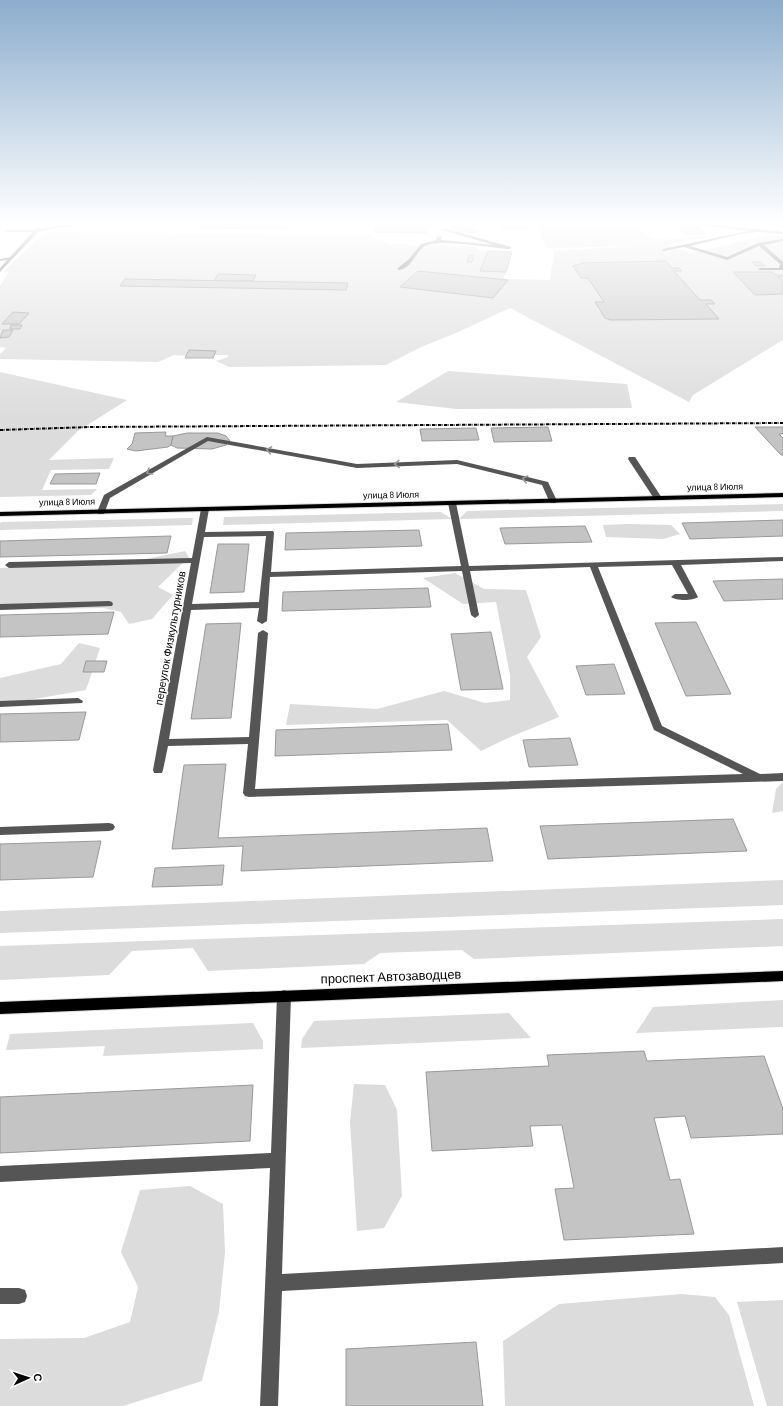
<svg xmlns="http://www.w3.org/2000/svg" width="783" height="1406" font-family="Barlow,sans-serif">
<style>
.green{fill:#dcdcdc}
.building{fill:#c4c4c4;stroke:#999}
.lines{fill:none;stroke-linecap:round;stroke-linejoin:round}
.major-casing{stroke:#dbdbdb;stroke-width:2}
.minor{fill:#555;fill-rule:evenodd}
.major{fill:#000;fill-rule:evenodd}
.rail{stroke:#000;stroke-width:2;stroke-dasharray:3.5 1 0.5 1;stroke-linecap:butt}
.oneway{stroke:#999}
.labels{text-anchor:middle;stroke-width:3;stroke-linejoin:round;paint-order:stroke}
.far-street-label{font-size:9px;fill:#000;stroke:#fff}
.street-label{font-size:11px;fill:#000;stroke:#fff}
.near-street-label{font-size:13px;fill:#000;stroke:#fff}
</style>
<rect width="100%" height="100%" fill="#fff"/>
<g class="green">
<path d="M536 224 590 228 608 226 609 224H635C639 227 643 232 647 235 664 245 685 235 704 236L705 238 665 245 692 253 764 236 783 237V340L693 395 689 402 510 308 456 333 419 348 386 365 229 367 216 361 228 357V355H214L213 358 174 355 158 362 0 359V354L6 348 0 347V286L9 272 4 271 43 234 47 233 368 235 389 244 428 245 438 244 476 247 479 250 512 252 504 279 550 280 554 251 638 246 546 248Z"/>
<path d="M448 371 627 384 632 408 456 409 396 402Z"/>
<path d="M0 372 127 400 78 431 49 460 114 458 109 469 51 470 42 490 97 489 91 495 0 497Z"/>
<path d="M783 504V511L459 519 467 511Z"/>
<path d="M441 512 452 519 223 525 224 517Z"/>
<path d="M193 518 192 525 0 530V523L2 522Z"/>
<path d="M628 524 671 525 680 534 663 539 606 537 603 525Z"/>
<path d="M185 551 189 557 158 587 173 595 152 619 129 624 121 612 103 608 0 610V568L127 563Z"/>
<path d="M455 573 484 589 526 590 541 637 527 657 559 717 508 738 481 751 447 720 286 725 290 704 377 709 444 691 485 703 510 700V675L496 602 463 604 423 578Z"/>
<path d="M79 643 100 648 86 690 0 705V678L61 664Z"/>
<path d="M783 782V811L772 813 776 789Z"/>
<path d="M783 880V905L0 933V911Z"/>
<path d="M783 919V946L474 959 462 950 380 953 364 964 208 971 193 948 132 951 109 975 0 980V946Z"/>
<path d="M783 1000V1027L636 1033 653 1007Z"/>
<path d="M509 1013 531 1038 301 1048 302 1039 314 1021Z"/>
<path d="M253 1023 263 1041V1049L103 1056 105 1046 6 1050 10 1034Z"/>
<path d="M354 1084 385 1085 397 1110 402 1196 384 1228 357 1231 350 1122Z"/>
<path d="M190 1186 223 1204 225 1252 219 1312 202 1381 123 1406H0V1339L84 1338 130 1322 138 1287 121 1252 140 1190Z"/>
<path d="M682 1294 715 1297 729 1315 754 1406H505L503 1341 559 1304Z"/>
<path d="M783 1300V1406H767L737 1302Z"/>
</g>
<g class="building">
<path d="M204 224H289L288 229 201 228Z"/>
<path d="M377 224H427L426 233 375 232Z"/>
<path d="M501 224H525L527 229H503Z"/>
<path d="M460 225 479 231 469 233 450 227Z"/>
<path d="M679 226H699L705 234H685Z"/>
<path d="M488 251 512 252 506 272 480 271Z"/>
<path d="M469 255H474L472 262H467Z"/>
<path d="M666 261 672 268H679L682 271H674L700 300H711L715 304H706L719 319 610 320 605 318 595 302H604L588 278H581L573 266 583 263Z"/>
<path d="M752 262H760L765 266H756Z"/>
<path d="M418 271 508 280 493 298 400 287Z"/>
<path d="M733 272H772L776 275H783V277H778L783 281V294L755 295Z"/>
<path d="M218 274 256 275 253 281H214Z"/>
<path d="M125 279 348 283 346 290 120 286Z"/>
<path d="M13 312 29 313 19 324H2Z"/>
<path d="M11 325H22L20 329H10Z"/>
<path d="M3 330H13L9 337 0 338Z"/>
<path d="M189 350 216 351 213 358H185Z"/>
<path d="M548 427 552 441 494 442 491 428Z"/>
<path d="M755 427H783V434H779L783 438V455H781Z"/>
<path d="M476 428 479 440 422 441 420 429Z"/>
<path d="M166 432 165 436H173L171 445 168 447 136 451 127 449 132 444 135 433Z"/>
<path d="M187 433H218L226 436 230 441 226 445 212 449 177 448 171 445 173 436Z"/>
<path d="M100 473 96 484H50L55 474Z"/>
<path d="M783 520V536L690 539 682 523Z"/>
<path d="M585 526 592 542 505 544 500 528Z"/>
<path d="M419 530 422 546 285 550 286 533Z"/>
<path d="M171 536 167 553 0 557V541Z"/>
<path d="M218 544H249L244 592 210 593Z"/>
<path d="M783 579V599L724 601 713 581Z"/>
<path d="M428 588 431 607 282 611 283 592Z"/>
<path d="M114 612 108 634 0 637V615Z"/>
<path d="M696 622 731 694 686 696 655 623Z"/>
<path d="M241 623 231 718 191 719 206 624Z"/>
<path d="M491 632 503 689 461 690 451 634Z"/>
<path d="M86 661H107L104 672H83Z"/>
<path d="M614 664 625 694 586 695 576 666Z"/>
<path d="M86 712 79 740 0 742V714Z"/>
<path d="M448 724 452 750 275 756 276 730Z"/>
<path d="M570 738 578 765 529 767 523 740Z"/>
<path d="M226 764 218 838 487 828 493 861 241 871 243 846 172 849 184 765Z"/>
<path d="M733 819 747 851 548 859 540 826Z"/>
<path d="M101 841 93 877 0 880V844Z"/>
<path d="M224 865 222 885 152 887 155 868Z"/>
<path d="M644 1051 647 1061 764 1056 783 1109V1134L691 1138 685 1116 654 1118 670 1180 680 1179 694 1234 564 1240 555 1189 574 1188 562 1125 530 1126 533 1146 432 1151 426 1072 549 1066 547 1055Z"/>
<path d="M253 1085 250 1141 0 1153V1097Z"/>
<path d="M476 1342 483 1406H346V1349Z"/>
</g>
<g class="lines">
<defs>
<g id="major">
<path d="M783 493V497L0 516V512Z"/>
<path d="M783 971V981L0 1014V1002Z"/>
</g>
</defs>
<use href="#major" class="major-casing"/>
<g class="minor">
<path d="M694 224H704L783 232V234L759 232 740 234 690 246 727 257 758 243 783 239V241L764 245 783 262V270H758L760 268H779L780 264 759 246 727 260 684 247 663 251V249L748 231Z"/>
<path d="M61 225 85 226 61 227 38 232 0 272V268L7 260 0 261V259L10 257 33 232H6L4 230H35L39 227 41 229Z"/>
<path d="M444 228 511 247V248L509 249C492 248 439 238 425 246 416 251 411 270 398 270V268L409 259 421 244 436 240 438 236 442 237 441 240 494 245 442 230Z"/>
<path d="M207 437 357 464 457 460 548 482 557 501 556 503H550L542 485 457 464 357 468 208 441 110 498 104 514H98L97 512 104 495Z"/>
<path d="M629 457H635L662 498 661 500H655L628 459Z"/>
<path d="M449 501H452L456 503 469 566 783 557V561L681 565 698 597C693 601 676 601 671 597L675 594H688L672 565 598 567 662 726 760 774 783 773V781L249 797 245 796 243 793 248 744 168 746 163 770 162 773H154L153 770 191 563 9 568 5 565 9 562 192 558 201 509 205 507 209 509 205 532 273 531 274 533 271 572 461 566 448 503ZM266 536 259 602 192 604 204 537ZM590 567 654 730 743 774 255 789 268 633 263 630 258 633 249 737 169 739 191 610 259 608 257 621 262 624 267 621 270 577 462 571 471 615 475 618 479 615 470 571Z"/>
<path d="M109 601 112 602 113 604 112 606 0 610V604Z"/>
<path d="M78 698 83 701 82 703 0 707V701Z"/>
<path d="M109 823 113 824 115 827 113 830 109 831 0 835V827Z"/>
<path d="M284 990 289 992 291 996 282 1274 783 1247V1263L282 1291 278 1406H260L270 1168 0 1182V1166L271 1153 277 996 279 992Z"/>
<path d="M0 1288H19L25 1290 27 1296 25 1302 19 1304H0Z"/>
</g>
<use href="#major" class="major"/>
<path class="rail" d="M0 430 90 427 783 423"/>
</g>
<defs><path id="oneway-chevron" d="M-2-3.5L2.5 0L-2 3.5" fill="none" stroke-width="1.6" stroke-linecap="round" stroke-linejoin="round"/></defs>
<g class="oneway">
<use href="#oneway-chevron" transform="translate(269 450) rotate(-170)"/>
<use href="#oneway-chevron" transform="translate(397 464) rotate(178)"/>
<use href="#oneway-chevron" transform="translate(149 472) rotate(150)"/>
<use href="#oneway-chevron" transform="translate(525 479) rotate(-166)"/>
</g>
<linearGradient id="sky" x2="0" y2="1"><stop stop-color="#8cadcc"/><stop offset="0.53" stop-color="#fff"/><stop offset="1" stop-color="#fff" stop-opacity="0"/></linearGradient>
<rect width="783" height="420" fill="url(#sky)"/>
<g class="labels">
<g class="far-street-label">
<text transform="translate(715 487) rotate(-1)" y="3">улица 8 Июля</text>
<text transform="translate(391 495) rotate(-1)" y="3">улица 8 Июля</text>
<text transform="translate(67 502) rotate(-1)" y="3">улица 8 Июля</text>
</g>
<g class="street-label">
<text transform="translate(170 638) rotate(-80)" y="4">переулок Физкультурников</text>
</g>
<g class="near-street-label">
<text transform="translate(391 976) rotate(-2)" y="5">проспект Автозаводцев</text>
</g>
</g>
<g transform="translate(28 1378) rotate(87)" stroke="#ffffff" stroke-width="3" paint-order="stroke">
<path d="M0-3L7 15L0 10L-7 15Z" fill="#000000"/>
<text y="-6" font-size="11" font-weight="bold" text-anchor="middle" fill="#000000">С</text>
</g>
</svg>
